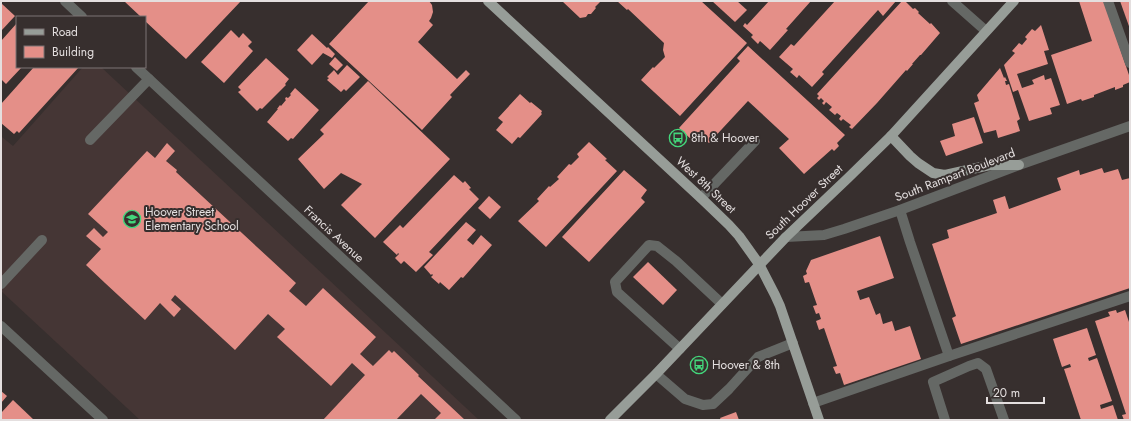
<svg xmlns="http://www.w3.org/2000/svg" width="1131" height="421" font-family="Jost,sans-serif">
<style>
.built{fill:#453635}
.building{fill:#e48f88}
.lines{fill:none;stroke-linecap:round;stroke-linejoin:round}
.minor{stroke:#656865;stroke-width:10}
.major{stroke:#979d98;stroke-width:10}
.labels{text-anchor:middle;stroke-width:4;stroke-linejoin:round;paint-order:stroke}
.poi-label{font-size:12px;fill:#e4dfdf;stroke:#372f2e;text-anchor:start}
.street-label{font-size:12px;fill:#e4dfdf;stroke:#372f2e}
</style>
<rect width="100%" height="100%" fill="#372f2e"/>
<path class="built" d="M83 67H101L479 420H140L1 291V138L2 137 13 146Z"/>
<g class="building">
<path d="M124 1H241L186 59 145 21V17H141Z"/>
<path d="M369 1H429L432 5 433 12 431 18 429 21 433 25 418 42 457 79 466 70 470 74 450 95 452 97 422 130 329 44Z"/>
<path d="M562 1H601L595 7 596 8 591 14H588L586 17 580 18Z"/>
<path d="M617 1H701L747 43 680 116 641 80 653 67 654 68 665 57 663 50 664 43 628 9 627 10Z"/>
<path d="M712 1H737L747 10 735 22Z"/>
<path d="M769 1H811L786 29 788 30 770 50 760 41 758 44 751 37 753 35 743 26 745 23 747 25Z"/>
<path d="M835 1H896L883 16 878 10 822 72 824 74 812 87 799 75 797 78 790 72 793 69 779 57 791 44 794 46Z"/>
<path d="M902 1H905L913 9 915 8 919 12 918 13 930 24 931 23 940 33 921 55H920L912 64H913L907 71 906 70 877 103 852 129 849 127 851 125 843 119 841 121 839 119 841 116 837 113 835 115 829 110 832 107 826 102 824 105 822 103 824 101 821 98 819 100 817 98 819 96 817 94Z"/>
<path d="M1079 1H1104L1130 78V82L1123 85V87L1115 90V87L1094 95V97L1082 101 1081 99 1067 104 1051 55 1092 41Z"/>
<path d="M1120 1H1130V29Z"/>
<path d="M1 3 15 16 1 31Z"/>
<path d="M17 23V67H22L6 84 1 79V41Z"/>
<path d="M1041 25 1049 50 1044 51 1048 64 1017 74 1022 88 1034 84 1032 80 1044 75 1045 80 1051 78 1060 105 1050 108 1052 114 1029 121 1018 90 1013 92 1004 65 1015 53 1012 51 1019 43 1022 45 1027 39 1025 37 1032 29 1035 31Z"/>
<path d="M231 30 239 38 243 33 252 42 248 46 253 51 224 83 201 62Z"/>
<path d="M312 34 327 48 328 47 335 54 332 58 323 53 312 65 297 50Z"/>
<path d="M748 46 845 135 837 143 839 146 834 151 832 149 804 174 779 148 789 139 748 101 709 143 698 133 692 140 679 128 740 61 737 58Z"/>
<path d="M335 57 343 65 337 71 329 64Z"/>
<path d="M266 58 289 79 285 84 286 85 262 109 260 108 257 111 238 92 241 90 238 87Z"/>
<path d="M347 65 360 77 346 91 344 89 341 92 327 80 329 78 327 77 334 70 338 75Z"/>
<path d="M34 67H79L19 133 17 131 14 134 1 123V104Z"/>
<path d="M1000 68 1004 78 1005 77 1007 81H1005L1006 85 1009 84 1020 119 1017 121 1020 131 998 138 996 130 984 133 974 103 979 101 977 95Z"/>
<path d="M368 81 450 159 375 238 341 205 362 184 341 173 324 189 298 159 324 134 320 130Z"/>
<path d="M295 88 319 110 293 139 291 138 288 141 267 122 278 109H277L280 105 281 106 286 100 285 99 286 97 288 98 291 95 290 94Z"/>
<path d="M520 94 530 103 531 102 542 111 541 113 542 114 520 138 518 137 512 144 496 130 503 122 498 118Z"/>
<path d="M974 117 983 143 946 156 940 141 955 136 952 124Z"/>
<path d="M589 142 607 159 605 160 617 171 546 247 518 221 539 201 537 199 549 186 550 187 559 179 557 177 569 164 571 165 579 157 577 154Z"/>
<path d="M167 143 175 151 166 161 177 170 176 172 296 283 289 291 306 306 323 288 376 337 360 354 373 366 389 350 392 353 394 351 419 375 418 376 465 420H434L441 413 421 394 396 420H323L365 375 352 363 331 386 277 337 285 329 268 314 235 350 175 295 171 300 181 309 174 317 160 303 145 320 105 283 86 265 101 249 86 236 94 228 103 237 108 232 88 214 147 151 155 158Z"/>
<path d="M1102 168 1104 173 1118 169 1122 180 1130 178V288L961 344 952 318 956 316 932 244 949 238 947 230 997 213 993 200 1005 196 1009 209 1061 190 1057 178 1079 170 1080 175Z"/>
<path d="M624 170 647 190 641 198 645 202 589 262 562 237Z"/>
<path d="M454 175 463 183 465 181 471 188 469 189 479 199 429 252 433 255 416 272 404 261 401 264 395 258 399 254 398 253 397 255 383 242 400 225 403 228Z"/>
<path d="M489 196 501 207 490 219 478 208Z"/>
<path d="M466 222 476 230 467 240 473 245 481 235 492 245 463 278 461 277 449 290 441 283 440 282 439 284 431 277 433 275 432 274 431 275 424 267Z"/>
<path d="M880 236 894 278 857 291 860 300 869 297 876 315 880 313 883 324 892 321 895 331 910 326 921 359 844 385 840 373 836 374 833 367 837 366 824 328 819 330 816 321 821 319 819 313 816 314 813 306 817 305 809 282 805 283 803 276 807 274 806 271 811 260Z"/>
<path d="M648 262 677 290 663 305 633 277Z"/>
<path d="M1116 310 1117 313 1125 310 1130 325V420H1124L1122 415 1126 414 1095 321 1110 316 1108 312Z"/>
<path d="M1087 328 1096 355 1088 358 1089 361 1097 358 1112 401 1100 405 1101 409 1113 405 1118 420H1081L1064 369 1071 367 1070 364 1062 367 1053 339Z"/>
<path d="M1 391 7 396 1 403Z"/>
<path d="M13 400 34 420H1V413Z"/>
<path d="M736 412 739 420H721L720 418Z"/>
</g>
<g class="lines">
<g class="minor">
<path d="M65 1 82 17"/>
<path d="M952 1 986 31"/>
<path d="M1108 1 1130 63"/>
<path d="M136 67 516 420"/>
<path d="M90 140 149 79"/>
<path d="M701 198 755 141"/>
<path d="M900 210 910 242 949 356"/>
<path d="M786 237 824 235 844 229 900 210 1019 165 1130 126"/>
<path d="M1 284 42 240"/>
<path d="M1 326 103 420"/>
<path d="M680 349 617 292 615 282 649 245 657 246 676 261 722 304"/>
<path d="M656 374 685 399 703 405 713 404 729 389 758 357 793 343"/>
<path d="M813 403 949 356 1130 296"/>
<path d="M945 420 933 382 969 366 978 363 986 369 1004 420"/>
</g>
<g class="major">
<path d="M488 1 701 198 729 225 739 236 759 264 775 295 780 306 819 420"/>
<path d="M891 136 910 156 918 163 933 173 945 175 990 165H1019"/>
<path d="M610 420 656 374 786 237 848 178 891 136 1014 1"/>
</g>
</g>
<defs>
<symbol id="bus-ring" viewBox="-11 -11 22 22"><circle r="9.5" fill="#372f2e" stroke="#43d77b" stroke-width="1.5"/><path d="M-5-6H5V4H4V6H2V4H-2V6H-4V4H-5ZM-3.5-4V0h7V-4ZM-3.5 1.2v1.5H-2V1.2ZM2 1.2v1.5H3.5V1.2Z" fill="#43d77b"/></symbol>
<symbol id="school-ring" viewBox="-11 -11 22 22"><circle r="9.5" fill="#372f2e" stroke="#43d77b" stroke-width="1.5"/><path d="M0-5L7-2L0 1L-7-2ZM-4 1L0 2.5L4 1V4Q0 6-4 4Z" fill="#43d77b"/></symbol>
</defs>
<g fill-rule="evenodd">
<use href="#bus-ring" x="668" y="128" width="20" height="20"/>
<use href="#school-ring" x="122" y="209" width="20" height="20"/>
<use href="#bus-ring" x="689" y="355" width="20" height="20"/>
</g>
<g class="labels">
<g class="poi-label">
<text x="691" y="142">8th &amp; Hoover</text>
<text x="145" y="216">Hoover Street<tspan x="145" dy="14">Elementary School</tspan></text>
<text x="712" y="369">Hoover &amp; 8th</text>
</g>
<g class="street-label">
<text transform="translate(955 175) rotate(-21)" y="4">South Rampart Boulevard</text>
<text transform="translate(706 185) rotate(43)" y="4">West 8th Street</text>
<text transform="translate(804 202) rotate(-44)" y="4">South Hoover Street</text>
<text transform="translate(334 234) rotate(43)" y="4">Francis Avenue</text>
</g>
</g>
<rect width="1131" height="421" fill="none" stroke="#e4dfdf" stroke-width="4"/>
<rect x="16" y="16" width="130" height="52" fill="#372f2e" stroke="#7c7575"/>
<rect x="24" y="29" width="20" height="6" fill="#979d98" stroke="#7c7575"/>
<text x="52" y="36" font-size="12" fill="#e4dfdf">Road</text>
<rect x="24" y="46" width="20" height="12" fill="#e48f88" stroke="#7c7575"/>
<text x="52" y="56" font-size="12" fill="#e4dfdf">Building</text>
<path d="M987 397v6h57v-6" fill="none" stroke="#e4dfdf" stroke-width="2"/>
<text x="993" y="397" font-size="12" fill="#e4dfdf" stroke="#372f2e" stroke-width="3" paint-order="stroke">20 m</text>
</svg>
